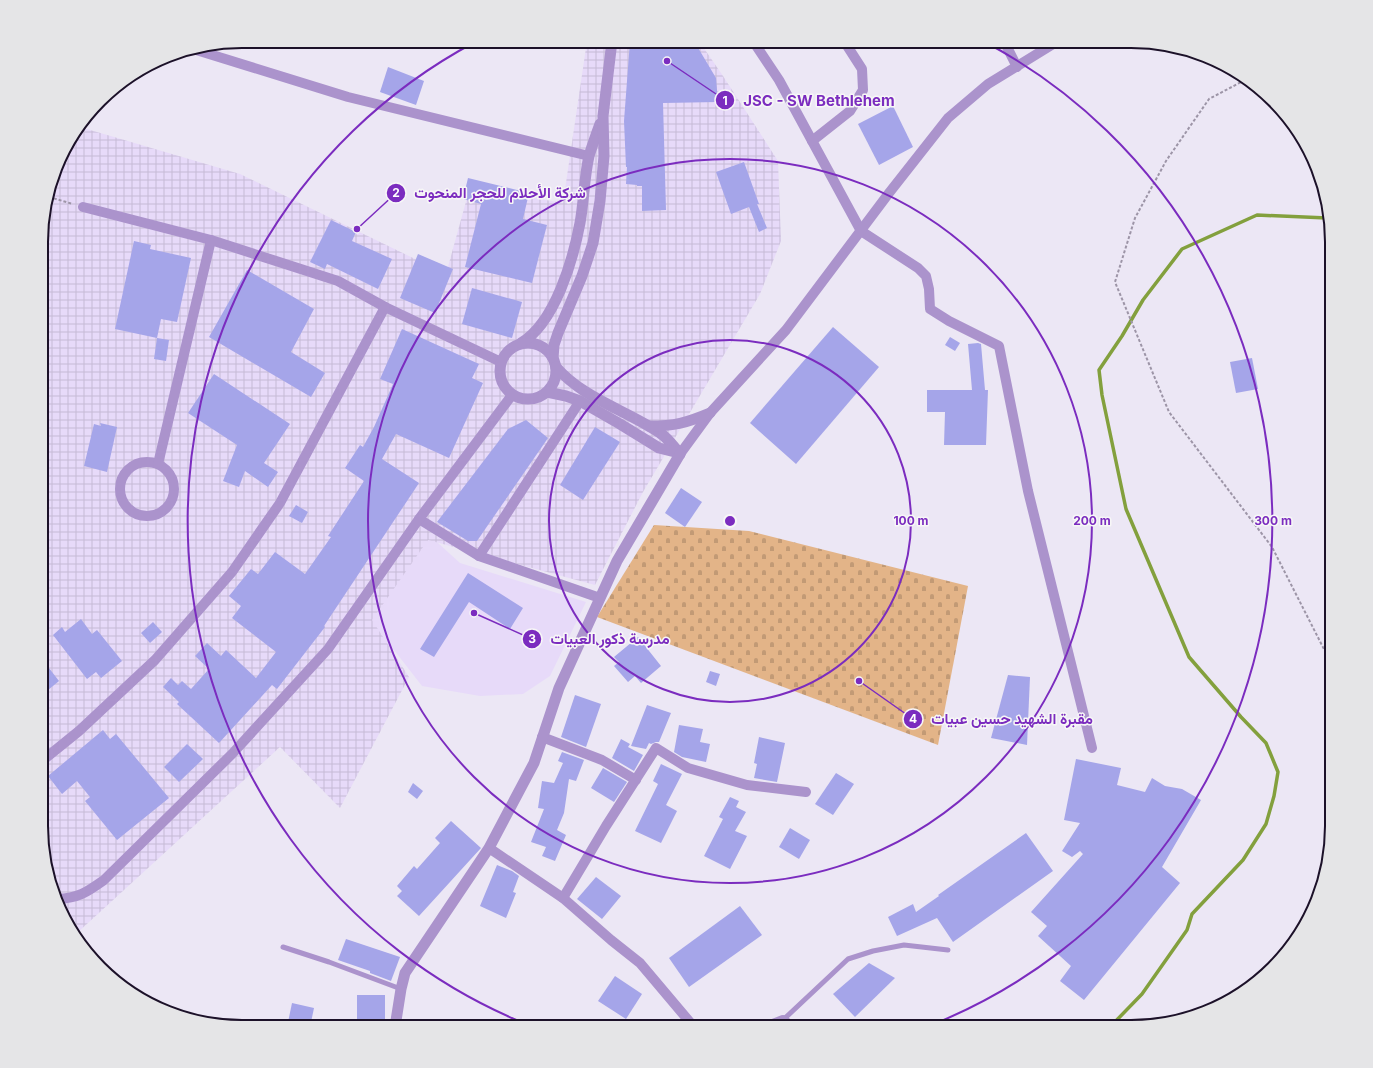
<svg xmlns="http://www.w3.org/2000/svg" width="1373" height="1068" font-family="Inter,Vazirmatn,sans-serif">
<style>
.built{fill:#e7daf9}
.industrial{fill:url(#industrial-grid)}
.cemetery{fill:url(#cemetery-stones)}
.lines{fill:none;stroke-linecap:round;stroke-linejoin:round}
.stream{stroke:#83a03d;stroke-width:3.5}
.building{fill:#a5a5e9}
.path{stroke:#9d95a7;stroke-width:2;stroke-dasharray:3 2;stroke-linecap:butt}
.service{stroke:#ab93cc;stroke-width:5}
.minor{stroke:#ab93cc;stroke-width:10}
.tertiary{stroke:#ab93cc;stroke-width:11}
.ring{fill:none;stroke:#7b2cbf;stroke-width:2}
.rim{fill:none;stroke:#1c1129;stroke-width:2}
.centre{fill:#7b2cbf;stroke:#f7f7f7;stroke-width:2}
.ring-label{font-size:12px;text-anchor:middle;font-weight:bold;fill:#7b2cbf;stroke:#f7f7f7;stroke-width:3;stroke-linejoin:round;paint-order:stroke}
.leader{fill:none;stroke:#7b2cbf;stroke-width:1.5}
.callout-dot{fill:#7b2cbf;stroke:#f7f7f7;stroke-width:1.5}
.mark-label{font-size:12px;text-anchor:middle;font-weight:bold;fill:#fff}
.callout-label{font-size:15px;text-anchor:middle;font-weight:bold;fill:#7b2cbf;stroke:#f7f7f7;stroke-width:3;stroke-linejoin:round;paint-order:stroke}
</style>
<defs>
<pattern id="industrial-grid" width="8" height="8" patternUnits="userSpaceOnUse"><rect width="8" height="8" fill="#e7daf9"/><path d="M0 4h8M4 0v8" fill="none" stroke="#c6bad5"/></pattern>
<pattern id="cemetery-stones" width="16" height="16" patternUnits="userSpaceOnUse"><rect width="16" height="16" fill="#e3b488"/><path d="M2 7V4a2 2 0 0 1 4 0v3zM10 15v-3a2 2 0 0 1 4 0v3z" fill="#c29a75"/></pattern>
</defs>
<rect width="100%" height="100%" fill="#ece7f5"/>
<path class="built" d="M427 533 460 563 586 602 550 676 523 694 480 696 422 686 394 650 359 624Z"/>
<path class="industrial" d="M587 41H699L723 76 778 161 781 241 760 294 643 492 595 585 428 540 372 620 409 677 340 808 280 747 76 934 62 914 41 839 43 216 68 142 80 127 240 174 446 274 470 187 563 203Z"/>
<path class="cemetery" d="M654 525 749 531 968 586 938 745 597 617Z"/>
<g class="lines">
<path class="stream" d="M1110 1027 1142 994 1187 930 1192 914 1243 860 1266 824 1274 796 1278 772 1266 743 1241 717 1189 657 1126 509 1102 395 1099 370 1122 336 1143 300 1182 249 1257 215 1327 218"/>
</g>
<g class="building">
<path d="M630 41H694L716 78 718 102 663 103 666 210 642 211V186H637V185L626 184 627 167H626L624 121Z"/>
<path d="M388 67 424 81 416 105 380 92Z"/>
<path d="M893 106 913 147 879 165 858 124Z"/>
<path d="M744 162 759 204H757L767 228 759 232 749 207 731 214 716 172Z"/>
<path d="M468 178 529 193 523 219 547 225 532 283 465 267 481 204 463 199Z"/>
<path d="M331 220 356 232 352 241 392 259 378 289 327 264 325 269 310 262Z"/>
<path d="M134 241 151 245 150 249 191 258 177 322 161 319 157 338 115 329Z"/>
<path d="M418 254 453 269 435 313 400 298Z"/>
<path d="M247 270 314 309 291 352 325 373 311 397 209 337Z"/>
<path d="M472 288 522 302 512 338 462 324Z"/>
<path d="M833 327 879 367 796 464 750 423Z"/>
<path d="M402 329 479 364 472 378 483 383 449 458 396 434 382 459 419 483 324 626 325 627 277 689 272 685 219 743 177 704 179 702 163 687 171 678 178 685 182 681 191 689 209 669 195 656 207 643 221 656 226 650 256 678 276 652 232 618 241 606 229 596 251 569 258 574 275 552 305 574 331 537 328 536 364 481 345 468 360 445 363 447 374 427 393 384 380 379Z"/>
<path d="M950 337 960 343 955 351 945 345Z"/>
<path d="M157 338 169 340 166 361 154 359Z"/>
<path d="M978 343 981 344 985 390H988L986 445H944L945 412H927V390H972L968 344Z"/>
<path d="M1252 358 1258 389 1236 393 1230 362Z"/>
<path d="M214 374 290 424 264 463 278 472 268 487 245 471 239 487 223 481 237 445 188 413Z"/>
<path d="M526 420 548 438 477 541H468L437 522 508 429Z"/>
<path d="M100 423 117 427 107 472 84 466 94 424 101 426Z"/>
<path d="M595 427 620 442 583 500 560 485Z"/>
<path d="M681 488 702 502 685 527 665 513Z"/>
<path d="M296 505 308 512 302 523 289 516Z"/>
<path d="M468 573 523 608 510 629 469 602 434 657 420 649Z"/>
<path d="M81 619 92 634 97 630 122 661 101 678 96 672 87 679 53 635 62 627 65 632Z"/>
<path d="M153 622 162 632 150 643 141 633Z"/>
<path d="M638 637 661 666 641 683 635 676 628 682 614 666 619 662 614 657Z"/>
<path d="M42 659 59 681 42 695Z"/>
<path d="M710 671 720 674 716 686 706 682Z"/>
<path d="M1008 675 1030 677 1027 745 991 738Z"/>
<path d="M575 695 601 704 586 747 561 737Z"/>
<path d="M647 705 671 713 659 742H656L651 744 649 743 646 749 631 746Z"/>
<path d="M679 725 703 729 700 742 710 744 706 762 682 757 674 752Z"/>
<path d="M103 730 110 739 116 734 169 798 117 840 85 801 90 797 77 781 62 794 48 776Z"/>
<path d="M759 737 785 743 777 782 754 778 757 764 754 763Z"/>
<path d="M621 739 630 744 628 747 643 755 634 771 612 758Z"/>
<path d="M187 744 203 759 179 782 164 767Z"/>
<path d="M562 752 584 760 576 781 569 779 564 813 557 830 566 835 555 861 542 856 546 847 531 842 544 809 538 808 542 781 554 783 563 763 558 761Z"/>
<path d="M1076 759 1121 768 1117 785 1145 792 1152 778 1165 786 1182 789 1201 800 1162 867 1180 883 1084 1000 1060 981 1071 966 1038 936 1047 926 1031 912 1083 854 1080 851 1072 857 1062 851 1080 823 1064 820Z"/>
<path d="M661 764 682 774 666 805 677 811 661 843 635 831 658 784 653 781Z"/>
<path d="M603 768 627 782 614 802 591 788Z"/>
<path d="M836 773 854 784 833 815 815 804Z"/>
<path d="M413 783 423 791 417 799 408 792Z"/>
<path d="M730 797 739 801 736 807 746 812 735 831 747 836 730 869 704 856 723 819 719 817Z"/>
<path d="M451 821 481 848 419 916 397 896 402 891 397 886 414 866 417 869 440 843 435 838Z"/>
<path d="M790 828 810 840 799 859 779 847Z"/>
<path d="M1026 833 1053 871 953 942 937 918 897 936 888 917 913 904 916 912 939 896 938 895Z"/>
<path d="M497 865 512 871 519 876 513 892 516 893 506 918 480 906Z"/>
<path d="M596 877 621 896 602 919 577 899Z"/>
<path d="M740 906 762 935 689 987 669 958Z"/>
<path d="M346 939 400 957 391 981 370 973V971L338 960Z"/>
<path d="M869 963 895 978 855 1017 833 994Z"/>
<path d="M615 976 642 994 626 1019 598 1001Z"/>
<rect x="357" y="995" width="28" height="32"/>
<path d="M292 1003 314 1008 310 1027H287Z"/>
</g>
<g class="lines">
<g class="path">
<path d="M1245 80 1209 99 1166 161 1135 218 1115 282 1169 412 1272 547 1332 665"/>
<path d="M49 197 73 204"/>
</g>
<g class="service">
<path d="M283 947 329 962 401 989"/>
<path d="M783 1020 848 959 873 951 904 945 948 950"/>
</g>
<g class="minor">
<path d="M753 41 779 80 861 231 918 268 926 276 929 289 930 309 949 321 999 346 1028 491 1092 748"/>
<path d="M1004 41 1017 67"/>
<path d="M193 49 348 97 589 156"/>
<path d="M812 141 850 111 863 90 862 69 844 41"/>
<path d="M83 207 211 240 338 281 385 307 501 362"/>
<path d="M680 454 710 413 786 330 889 193 948 118 988 84 1058 41"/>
<circle cx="147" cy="489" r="27"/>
<path d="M158 464 211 240"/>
<path d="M419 519 479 556 600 598"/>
<path d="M479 556 580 401"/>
<path d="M542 737 602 760 636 780"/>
<path d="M42 761 79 731 155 660 232 572 280 503 385 307"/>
<path d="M489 848 563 898 611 940 640 963 694 1027"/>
<path d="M563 898 606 826 656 748 688 768 747 785 806 792"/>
<path d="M57 899C79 898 87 892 104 880L232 754 328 649 419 519 512 395"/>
<path d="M765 1027 783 1020 793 1027"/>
</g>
<g class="tertiary">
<circle cx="528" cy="371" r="28"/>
<path d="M521 343C555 323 573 260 580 223 584 201 584 178 589 156 592 146 596 135 600 124"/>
<path d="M553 358 554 345 558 333 582 276 593 243 600 201 604 156 603 116 612 41"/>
<path d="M556 367C584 399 626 410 660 433 668 438 674 447 680 454"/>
<path d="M547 392 566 396 580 401 620 424 659 448 679 453"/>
<path d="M649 426C675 426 686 423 710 413"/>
<path d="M395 1027 401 989 405 973 489 848 534 763 559 688 617 561 680 454"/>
</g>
</g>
<g class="ring">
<circle cx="730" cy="521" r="181"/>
<circle cx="730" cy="521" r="362"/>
<path d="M531 1026A543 543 0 0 1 475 42M985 42A543 543 0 0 1 929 1026"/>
</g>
<path d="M0 0H1373V1068H0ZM242 48H1131A194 194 0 0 1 1325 242V826A194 194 0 0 1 1131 1020H242A194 194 0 0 1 48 826V242A194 194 0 0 1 242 48Z" fill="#e5e5e7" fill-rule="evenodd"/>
<path class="rim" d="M242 48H1131A194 194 0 0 1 1325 242V826A194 194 0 0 1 1131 1020H242A194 194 0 0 1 48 826V242A194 194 0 0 1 242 48Z"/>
<circle cx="730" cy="521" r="6" class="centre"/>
<g class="ring-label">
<text x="911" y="525">100 m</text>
<text x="1092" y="525">200 m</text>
<text x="1273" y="525">300 m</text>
</g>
<path class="leader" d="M667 61L725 100M357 229L396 193M474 613L532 639M859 681L913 719"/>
<g class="callout-dot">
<circle cx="667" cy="61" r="4"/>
<circle cx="357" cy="229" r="4"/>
<circle cx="474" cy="613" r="4"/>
<circle cx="859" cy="681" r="4"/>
<circle cx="725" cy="100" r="10"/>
<circle cx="396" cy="193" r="10"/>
<circle cx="532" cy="639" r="10"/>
<circle cx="913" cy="719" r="10"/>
</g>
<g class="mark-label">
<text x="725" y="105">1</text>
<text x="396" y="197">2</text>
<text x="532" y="643">3</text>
<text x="913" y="723">4</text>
</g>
<g class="callout-label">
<text x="819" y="106">JSC - SW Bethlehem</text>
<text x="500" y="198">شركة الأحلام للحجر المنحوت</text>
<text x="610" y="644">مدرسة ذكور العبيات</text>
<text x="1012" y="724">مقبرة الشهيد حسين عبيات</text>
</g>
</svg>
